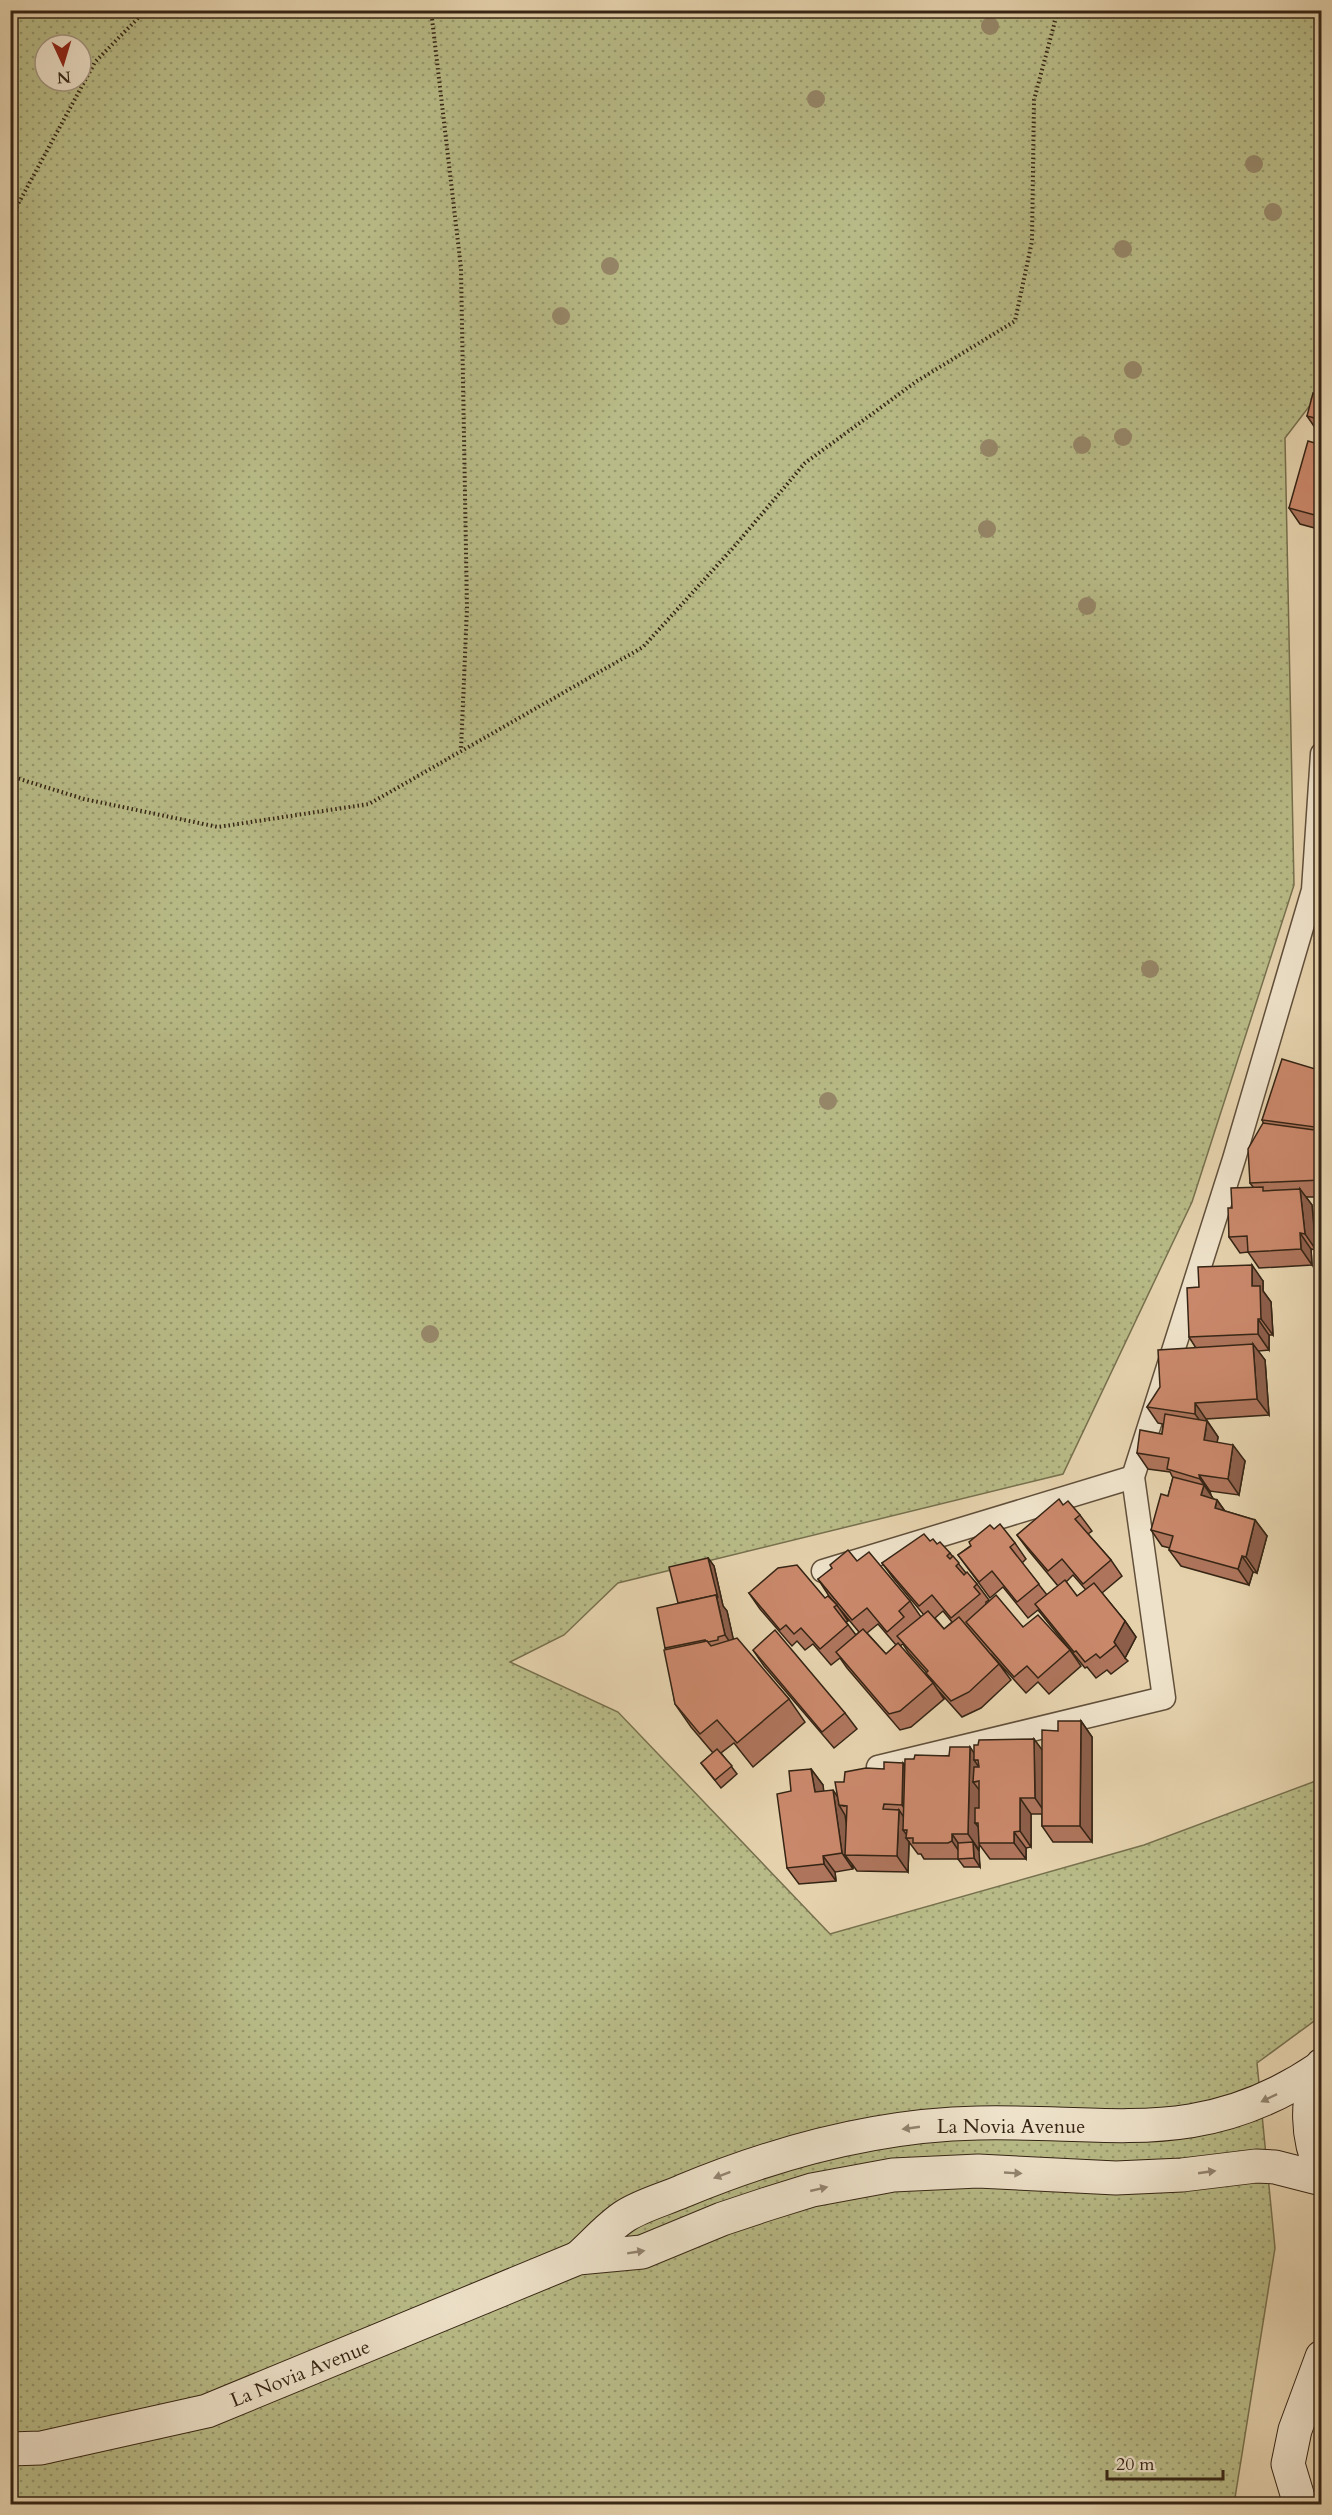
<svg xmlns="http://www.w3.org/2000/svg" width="1332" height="2515" font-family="Cardo,serif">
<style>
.grass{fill:url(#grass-dots);stroke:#77704e;stroke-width:1.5;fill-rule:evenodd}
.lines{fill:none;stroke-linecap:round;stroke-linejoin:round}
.lane-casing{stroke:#62503b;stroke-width:25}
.secondary-casing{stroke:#362515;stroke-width:35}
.path{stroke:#362515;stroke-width:4;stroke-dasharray:1.5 3;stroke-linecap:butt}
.lane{stroke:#eee2ca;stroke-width:22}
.secondary{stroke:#eee2ca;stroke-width:33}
.tree{fill:#968769}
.wall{fill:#ae755c;stroke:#362515;stroke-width:1.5;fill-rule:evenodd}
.shaded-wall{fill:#8d5f4b;stroke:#362515;stroke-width:1.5}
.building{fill:#ca886b;stroke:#362515;stroke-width:1.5}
.oneway{fill:#928470}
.labels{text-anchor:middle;stroke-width:5;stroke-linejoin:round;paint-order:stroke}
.street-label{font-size:20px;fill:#362515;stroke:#eee2ca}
</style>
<defs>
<pattern id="grass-dots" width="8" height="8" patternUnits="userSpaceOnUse" patternTransform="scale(1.5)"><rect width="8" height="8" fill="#b8bb87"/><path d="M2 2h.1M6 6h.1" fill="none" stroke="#96986d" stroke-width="1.8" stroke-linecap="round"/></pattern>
</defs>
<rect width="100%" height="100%" fill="#e5d2ad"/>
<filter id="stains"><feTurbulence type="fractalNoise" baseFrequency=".00333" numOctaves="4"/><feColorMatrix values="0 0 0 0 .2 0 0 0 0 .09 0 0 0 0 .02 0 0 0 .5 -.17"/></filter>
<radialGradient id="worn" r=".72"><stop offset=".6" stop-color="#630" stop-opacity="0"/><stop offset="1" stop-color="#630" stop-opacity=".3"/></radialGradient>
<path class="grass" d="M11 11H1321V391L1285 438 1294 885 1192 1202 1063 1474 618 1583 564 1635 510 1662 618 1712 830 1934 1144 1845 1321 1779V2016L1257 2063 1275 2248 1234 2504H11ZM45 45H81V81H45Z"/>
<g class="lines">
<defs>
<g id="lane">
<path d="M823 1571 1133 1477"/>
<path d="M878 1767 1164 1698 1133 1477 1234 1159 1313 890 1322 754"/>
</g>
<g id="secondary">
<path d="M1322 2065C1304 2096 1307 2140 1322 2171"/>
<path d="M578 2258C593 2245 608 2227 625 2216 642 2205 665 2199 683 2191 777 2152 876 2125 978 2123 1110 2120 1201 2149 1320 2068"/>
<path d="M10 2449 41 2448 207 2411 578 2258 642 2252 722 2219 767 2204 812 2190 893 2175 978 2171 1116 2178 1182 2175 1256 2166 1275 2167 1322 2179"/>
<path d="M1300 2504 1288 2464 1295 2430 1322 2357"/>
</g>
</defs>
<use href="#lane" class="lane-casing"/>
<use href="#secondary" class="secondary-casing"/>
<g class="path">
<path d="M431 10 461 268 467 608 461 750"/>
<path d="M10 219 95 62 146 10"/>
<path d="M10 776 84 799 218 827 369 804 643 647 733 548 805 463 917 381 1015 321 1032 241 1034 100 1058 10"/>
</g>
<use href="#lane" class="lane"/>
<use href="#secondary" class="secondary"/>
</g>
<g class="tree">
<circle cx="990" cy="26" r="9"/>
<circle cx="816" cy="99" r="9"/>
<circle cx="1254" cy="164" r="9"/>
<circle cx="1273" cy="212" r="9"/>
<circle cx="1123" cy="249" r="9"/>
<circle cx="610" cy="266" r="9"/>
<circle cx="561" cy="316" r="9"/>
<circle cx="1133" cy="370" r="9"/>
<circle cx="1123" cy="437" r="9"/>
<circle cx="1082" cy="445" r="9"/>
<circle cx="989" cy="448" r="9"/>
<circle cx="987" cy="529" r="9"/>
<circle cx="1087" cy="606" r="9"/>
<circle cx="1150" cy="969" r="9"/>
<circle cx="828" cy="1101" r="9"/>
<circle cx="430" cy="1334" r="9"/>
</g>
<g class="wall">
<path d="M1322 396V433L1318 432 1307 416Z"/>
<path d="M1322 445V530L1300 524 1289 508Z"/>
<path d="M1322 1071V1197H1306L1312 1205 1316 1250 1311 1249 1312 1265 1259 1268 1248 1252 1240 1253 1229 1237 1232 1208 1253 1187 1250 1183 1264 1124 1262 1120Z"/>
<path d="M1263 1281V1291L1271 1302 1273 1335H1269V1350L1258 1351 1265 1360 1269 1415 1206 1419 1218 1437 1217 1442 1245 1461 1239 1495 1210 1491V1494L1213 1499 1217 1500 1225 1511 1255 1520 1267 1536 1257 1573 1253 1572 1249 1585 1181 1566 1169 1550 1170 1548 1162 1546 1151 1530 1168 1496 1173 1478 1170 1472 1148 1469 1137 1453 1162 1434 1163 1424 1158 1423 1147 1407 1196 1348 1189 1337 1199 1287Z"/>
<path d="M1063 1505 1080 1515 1092 1531 1088 1534 1111 1560 1122 1576 1102 1593 1125 1621 1136 1637 1125 1658 1128 1661 1111 1674 1107 1670 1096 1678 1087 1667 1085 1668 1046 1620 1038 1610 1028 1618 1003 1587 990 1598 958 1555 994 1529 1015 1543 1026 1559 1022 1563 1047 1595 1058 1586 1029 1551 1017 1535ZM1073 1575 1086 1590 1077 1596 1066 1582Z"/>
<path d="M930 1541 937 1544 950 1553 966 1573 977 1584 989 1600 986 1602V1604L1023 1627 1070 1650 1081 1666 1049 1694 1038 1682 1026 1693 991 1654 999 1664 1011 1680 981 1708 962 1717 937 1689 926 1672 908 1652 903 1644 900 1646 933 1683 944 1699 911 1727 900 1730 847 1668 840 1658 831 1665 813 1644 805 1650 797 1641 792 1646 760 1609 749 1593 825 1598 837 1605 848 1621 846 1622 856 1635 859 1632 829 1596 818 1579 857 1561 910 1601 921 1617 924 1615 894 1579 882 1563ZM943 1611 952 1622 944 1629 935 1618ZM878 1624 896 1645 886 1654 867 1633Z"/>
<path d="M708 1558 714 1566 723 1606 727 1611 733 1639 789 1699 805 1722 753 1767 734 1743 721 1753 737 1774 721 1788 701 1763 713 1753 691 1727 675 1704 667 1650 665 1648 678 1603Z"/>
<path d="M753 1650 845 1713 857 1729 834 1748 764 1666Z"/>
<path d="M1081 1721 1092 1737V1842H1053L1042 1826V1814H1031V1847L1026 1848V1859H990L979 1844V1850H978L980 1867H964L958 1859H924L921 1854H918L909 1842 908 1872 857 1871 852 1864 853 1869 835 1872 836 1881 799 1884 787 1868 791 1791 811 1769 823 1785V1791L837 1796 844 1782 884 1769 905 1764 914 1759 974 1753 1034 1739 1042 1751 1058 1731Z"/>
</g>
<g class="shaded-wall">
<path d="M1300 1189 1312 1205 1316 1250 1305 1234Z"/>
<path d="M1300 1233 1311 1249 1312 1265 1301 1249Z"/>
<path d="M1252 1265 1263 1281V1291L1271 1302 1273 1335 1261 1319 1252 1286Z"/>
<path d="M1258 1319 1269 1335V1350L1258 1334Z"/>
<path d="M1253 1344 1265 1360 1269 1415 1257 1399Z"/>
<path d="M1195 1403 1206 1419V1425L1207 1421 1218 1437 1215 1456 1204 1440 1206 1429 1195 1414Z"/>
<path d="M1233 1445 1245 1461 1239 1495 1228 1479Z"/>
<path d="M1199 1475 1210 1491 1211 1495 1200 1479Z"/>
<path d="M1204 1485 1215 1501 1201 1495Z"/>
<path d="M1217 1500 1228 1516 1215 1508Z"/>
<path d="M1255 1520 1267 1536 1257 1573 1246 1557Z"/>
<path d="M1242 1556 1253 1572 1249 1585 1238 1569Z"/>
<path d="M708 1558 714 1566 723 1606 727 1611 736 1651 725 1635Z"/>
<path d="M1125 1621 1136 1637 1125 1658 1114 1642Z"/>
<path d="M1081 1721 1092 1737V1842L1080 1826Z"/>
<path d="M1034 1739 1046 1755V1814L1035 1798Z"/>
<path d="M970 1747 981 1763 978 1760H974L981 1770 979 1781 973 1782 981 1792 978 1823H975L980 1829 979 1850 968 1834Z"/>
<path d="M903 1763 915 1779 913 1821 902 1805Z"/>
<path d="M811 1769 823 1785 826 1808 815 1792Z"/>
<path d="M833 1790 844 1806 839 1805 845 1815 851 1855H845L852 1864 853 1869 842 1853Z"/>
<path d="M1020 1798 1031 1814V1847L1020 1831Z"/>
<path d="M899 1810 910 1826 907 1830H903L909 1838H906L909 1842 908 1872 897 1856Z"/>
<path d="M1014 1832 1026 1848V1859L1014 1843Z"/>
<path d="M952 1834 963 1850V1857L952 1841Z"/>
<path d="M973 1842 979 1851 980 1867 974 1858Z"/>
<path d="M823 1856 835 1872 836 1881 824 1864Z"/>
</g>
<g class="building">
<path d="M1313 393 1322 396V420L1307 416Z"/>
<path d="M1308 441 1322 445V517L1289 508Z"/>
<path d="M1282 1059 1322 1071V1128L1262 1120Z"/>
<path d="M1263 1123 1322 1131V1180L1250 1183 1248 1149Z"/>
<path d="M1263 1187V1191L1300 1189 1305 1234 1300 1233 1301 1249 1248 1252 1247 1236 1229 1237 1228 1208H1232L1231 1188Z"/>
<path d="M1252 1265V1286H1260L1261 1319H1258V1334L1189 1337 1187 1288 1199 1287 1198 1267Z"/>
<path d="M1253 1344 1257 1399 1195 1403V1414L1147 1407 1160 1387 1158 1350Z"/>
<path d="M1165 1414 1207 1421 1204 1440 1233 1445 1228 1479 1199 1475 1200 1479 1167 1469 1169 1458 1137 1453 1140 1430 1162 1434Z"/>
<path d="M1173 1477 1204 1485 1201 1495 1217 1500 1215 1508 1255 1520 1246 1557 1242 1556 1238 1569 1169 1550 1173 1536 1151 1530 1161 1494 1168 1496Z"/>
<path d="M1059 1499 1063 1505 1068 1501 1080 1515 1075 1519 1111 1560 1083 1584 1062 1559 1048 1571 1017 1535Z"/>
<path d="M1000 1524 1015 1543 1010 1547 1039 1584 1017 1602 992 1571 979 1582 958 1555 971 1546 969 1542 990 1525 994 1529Z"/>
<path d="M924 1534 930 1541 933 1539 937 1544 940 1542 950 1553 947 1556 950 1559 953 1556 959 1563 956 1566 964 1575 967 1572 977 1584 974 1587 980 1594 951 1618 932 1595 919 1606 882 1563Z"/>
<path d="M848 1550 857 1561 869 1552 910 1601 899 1611 904 1617 887 1632 867 1608 852 1620 818 1579 832 1568 830 1565Z"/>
<path d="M708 1558 718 1598 716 1595 678 1603 669 1567Z"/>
<path d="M797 1565 825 1598 828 1596 837 1605 834 1607 848 1625 820 1649 801 1628 794 1634 786 1625 780 1630 749 1593 778 1568Z"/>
<path d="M1065 1580 1077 1596 1094 1583 1125 1621 1114 1642 1116 1645 1100 1658 1096 1654 1085 1662 1076 1651 1074 1652 1035 1604Z"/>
<path d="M716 1595 725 1635 718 1637V1640L708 1642 707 1641H705V1640L665 1648 657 1608Z"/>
<path d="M996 1595 1023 1627 1038 1615 1070 1650 1038 1678 1027 1666 1014 1677 966 1622Z"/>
<path d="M928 1611 944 1629 959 1617 999 1664 969 1692 951 1701 926 1673 928 1671 897 1636Z"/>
<path d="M863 1629 886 1654 898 1643 933 1683 900 1711 889 1714 836 1652Z"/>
<path d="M775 1630 845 1713 822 1732 753 1650Z"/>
<path d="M737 1638 789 1699 737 1743 717 1720 700 1734 675 1704 664 1650 707 1641 711 1646Z"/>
<path d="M1058 1721H1081L1080 1826H1042V1730L1058 1731Z"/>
<path d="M1034 1739 1035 1798H1020V1831L1014 1832V1843H979L978 1823H975V1808H979V1781L973 1782 974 1767H979L978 1760H974V1745H978L979 1740Z"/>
<path d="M950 1747H970L968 1834H952V1841L948 1843H913V1838H906L907 1830H903L905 1759H914L915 1755 949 1756Z"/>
<path d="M717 1749 732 1766 715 1780 701 1763Z"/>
<path d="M884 1762 903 1763 902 1805 884 1804 883 1809 899 1810 897 1856 845 1855 847 1806 839 1805 835 1782H844L845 1772 866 1768 884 1769Z"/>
<path d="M811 1769 815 1792 833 1790 842 1853 823 1856 824 1864 787 1868 777 1794 791 1791 789 1771Z"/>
<path d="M973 1842 974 1858 958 1859V1843Z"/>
</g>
<defs><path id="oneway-solid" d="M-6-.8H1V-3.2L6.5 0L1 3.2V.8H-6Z" transform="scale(1.5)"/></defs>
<g class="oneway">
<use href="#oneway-solid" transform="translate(1269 2098) rotate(154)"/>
<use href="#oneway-solid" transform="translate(911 2128) rotate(172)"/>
<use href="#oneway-solid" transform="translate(1207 2172) rotate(-8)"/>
<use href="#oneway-solid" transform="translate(1013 2173) rotate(3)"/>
<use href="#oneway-solid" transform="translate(722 2175) rotate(159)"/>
<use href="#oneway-solid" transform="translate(819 2189) rotate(-13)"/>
<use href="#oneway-solid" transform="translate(636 2252) rotate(-9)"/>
</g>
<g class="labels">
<g class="street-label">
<text x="1011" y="2133">La Novia Avenue</text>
<text transform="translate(300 2373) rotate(-22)" y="7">La Novia Avenue</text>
</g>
</g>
<rect width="1332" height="2515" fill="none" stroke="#e5d2ad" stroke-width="36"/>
<rect x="12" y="12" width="1308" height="2491" fill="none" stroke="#362515" stroke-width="3"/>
<rect x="18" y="18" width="1296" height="2479" fill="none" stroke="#362515" stroke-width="1.5"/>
<g transform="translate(63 63) rotate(176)"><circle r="28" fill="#eee2ca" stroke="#a49682" stroke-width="1.5"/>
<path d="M0-4.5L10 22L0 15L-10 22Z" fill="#8f2418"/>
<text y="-9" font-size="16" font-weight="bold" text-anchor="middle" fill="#362515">N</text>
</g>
<path d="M1107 2470v9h116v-9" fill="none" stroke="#362515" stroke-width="3"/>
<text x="1116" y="2470" font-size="18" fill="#362515" stroke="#eee2ca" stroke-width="4.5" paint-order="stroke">20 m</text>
<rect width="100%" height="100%" filter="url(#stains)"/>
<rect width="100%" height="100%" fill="url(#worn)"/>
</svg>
